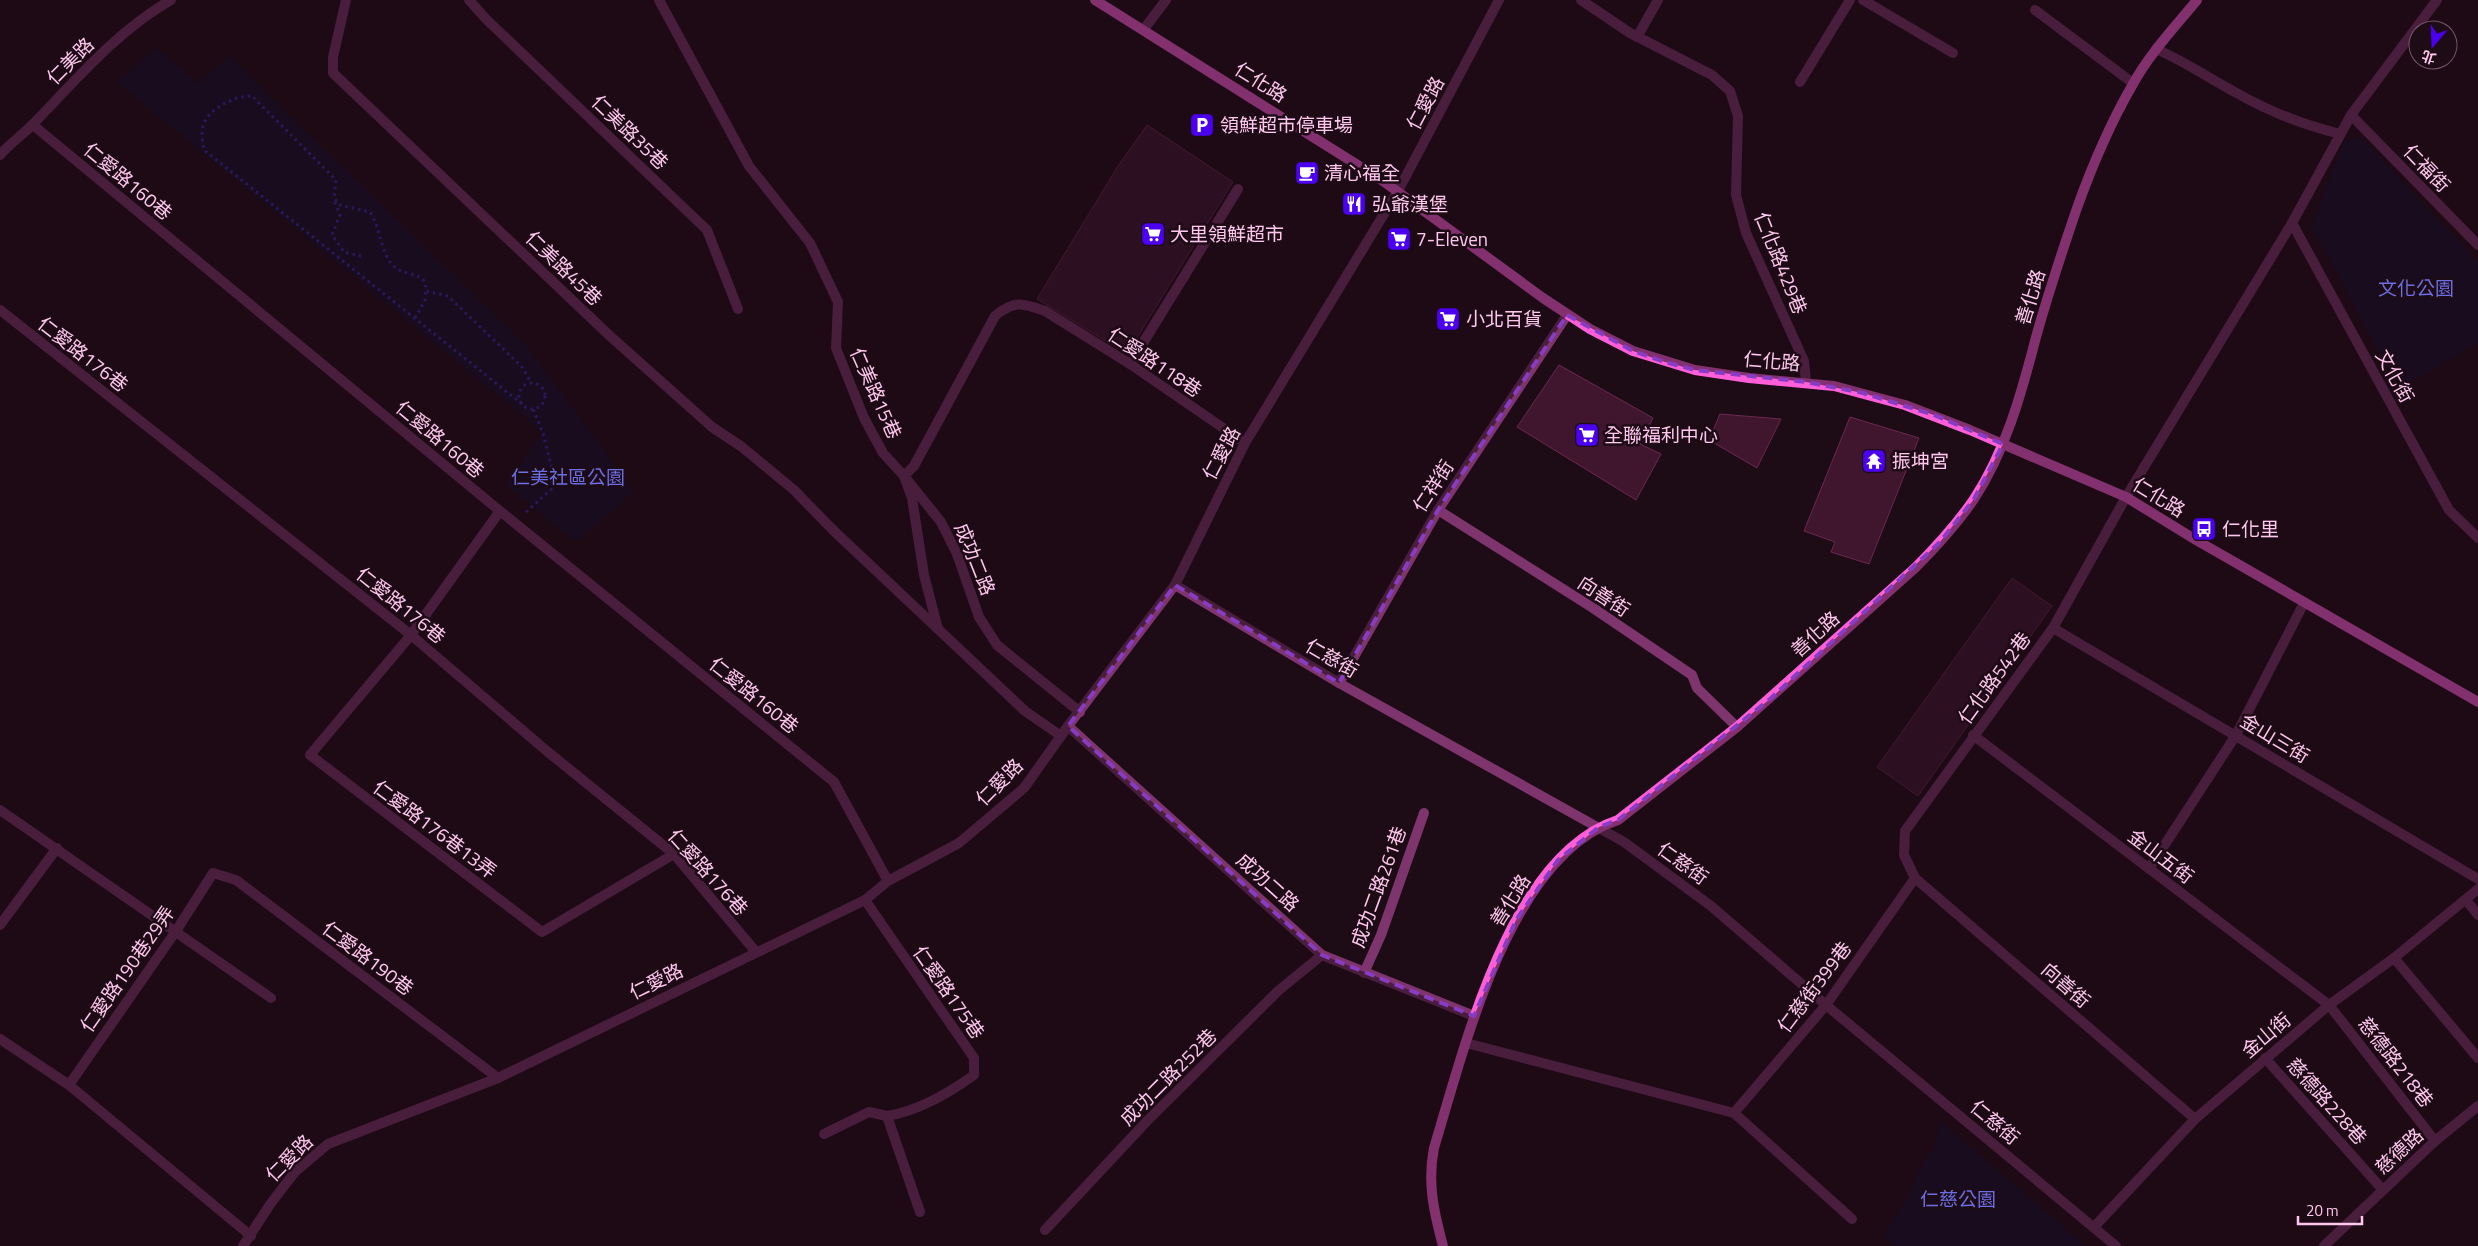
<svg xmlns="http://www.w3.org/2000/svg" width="2478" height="1246" font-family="'Titillium Web','Noto Sans TC',sans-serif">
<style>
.green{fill:#120e28}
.building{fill:#3f162e;stroke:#6c2850}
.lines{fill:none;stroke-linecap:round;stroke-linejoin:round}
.path{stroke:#3d29b2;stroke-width:3;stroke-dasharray:2.5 4;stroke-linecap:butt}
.lane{stroke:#7e346c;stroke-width:10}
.street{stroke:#7e346c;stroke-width:10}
.secondary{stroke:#ff5ed9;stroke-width:10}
.marked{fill:none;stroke:#883cc4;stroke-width:4;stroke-dasharray:10 6;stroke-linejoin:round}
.labels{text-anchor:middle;stroke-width:5;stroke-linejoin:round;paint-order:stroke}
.street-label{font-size:19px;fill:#ffc7ed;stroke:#1d0b16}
.poi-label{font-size:19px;fill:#ffc7ed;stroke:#1d0b16;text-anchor:start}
.park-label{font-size:19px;fill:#6b6fe6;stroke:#1d0b16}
</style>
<rect width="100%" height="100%" fill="#1d0b16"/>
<g class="green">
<path d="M158 48 198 84 229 56 528 348 634 491 576 542 506 485 543 432 117 82Z"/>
<path d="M2361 138 2478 263V343L2399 389 2312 226 2344 141Z"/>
<path d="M1940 1121 2085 1246H1896L1883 1235 1910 1194 1917 1174 1934 1148Z"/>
</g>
<g class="building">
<path d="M1147 125 1233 182 1127 354 1037 299 1118 166Z"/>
<path d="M1559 365 1653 418 1640 444 1661 454 1636 500 1517 427Z"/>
<path d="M1720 414 1781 419 1757 468 1709 440Z"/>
<path d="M1850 417 1919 438 1869 564 1831 552 1835 542 1804 531Z"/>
<path d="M2012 578 2052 606 1918 796 1877 767Z"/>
</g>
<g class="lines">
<g class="path">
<path d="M335 202 340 215 332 235 344 252 361 256"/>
<path d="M415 318 425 301 426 289"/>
<circle cx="532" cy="396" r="13"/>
<path d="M522 404 204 150C203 143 201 134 203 126 208 108 235 96 252 96L336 180 334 198 340 205 370 212C381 228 381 258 396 268 408 277 427 271 426 291L448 296 523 368 531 383"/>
<path d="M526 512 556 485 543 433 533 409"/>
</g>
<g class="lane">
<path d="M346 0 333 57V73L610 336 712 427 742 447 794 490 833 530"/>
<path d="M469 0 486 19 707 230 738 309"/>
<path d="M659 0 749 166 810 243 838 302 836 348 864 418 883 453 904 476 912 498 924 575 938 629"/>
<path d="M1581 0 1630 33 1712 75 1730 91 1738 116 1736 195 1746 233 1804 361 1806 382"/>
<path d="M1637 37 1658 0"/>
<path d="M1800 82 1850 0"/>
<path d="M33 125 500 511 834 782 888 881"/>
<path d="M0 310 411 635 548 752 674 854 756 952"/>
<path d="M1045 311 1130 364 1245 443"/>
<path d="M1130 364 1238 189"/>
<path d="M500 511 411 635 310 755 542 932 674 854"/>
<path d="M0 810 271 998"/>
<path d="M2149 869 2236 735 2304 603"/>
<path d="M865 900 974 1058V1075C949 1093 918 1111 887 1116L920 1212"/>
<path d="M2466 900 2478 915"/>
<path d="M0 925 57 848"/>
<path d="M2394 958 2478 1058"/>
<path d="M1364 973 1381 935 1424 813"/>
<path d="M2329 1005 2435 1141"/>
<path d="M0 1039 69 1085 251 1236"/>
<path d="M1466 1043 1734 1113 1826 1005 1915 878 1904 855 1905 831 2053 628 2126 497"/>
<path d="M2265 1058 2383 1190"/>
<path d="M69 1085 176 931 213 873 236 880 498 1078"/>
<path d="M1734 1113 1852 1219"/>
<path d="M1045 1230 1148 1120 1278 991 1322 955"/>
</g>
<g class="street">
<path d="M1863 0 1953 53"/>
<path d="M2035 10 2133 83"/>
<path d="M1144 29 1166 0"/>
<path d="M2156 49C2184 61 2207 77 2233 91 2266 110 2303 125 2340 134"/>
<path d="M2351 115 2478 245"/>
<path d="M0 155C10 143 23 135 34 123 76 80 117 31 171 0"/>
<path d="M2292 223 2449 510 2478 538"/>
<path d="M1045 311C1023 303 1014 300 995 316L914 466 904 476 941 522 957 554 979 617 997 645 1080 712"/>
<path d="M2126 497 2292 223 2351 115 2437 0"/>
<path d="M1438 510 1593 608 1692 675 1697 688 1737 727"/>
<path d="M833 530 1025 711 1061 736"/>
<path d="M1175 585 1339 683 1624 842 1711 906 1826 1005 2116 1246"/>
<path d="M2053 628 2478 879"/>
<path d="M1339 683 1438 510 1567 315"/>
<path d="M1068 726 1322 955 1474 1016"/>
<path d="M1973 735 2329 1005"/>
<path d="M1915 878 2195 1119"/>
<path d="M824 1134 869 1112 887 1116"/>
<path d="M2094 1227 2195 1119 2329 1005 2394 958 2478 889"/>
<path d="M243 1246 271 1203 295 1172 328 1144 498 1078 865 900 888 881 959 843 1024 788 1068 726 1175 585 1245 443 1398 191 1499 0"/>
<path d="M2324 1246 2435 1141 2478 1106"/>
</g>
<g class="secondary">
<path d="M1095 0 1383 181 1543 298 1590 329 1633 351 1695 370 1749 378 1834 386 1905 405 1970 430 2126 497 2196 540 2478 702"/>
<path d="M1443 1246C1434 1212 1427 1183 1434 1148 1464 1050 1509 855 1618 820L1737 727 1915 568C1936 547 1957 524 1974 499 2005 452 2021 395 2035 341 2047 296 2062 252 2077 208 2092 166 2111 122 2133 84 2150 53 2175 27 2197 0"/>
</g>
</g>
<path d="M0 0H2478V1246H0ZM1567 315 1633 351 1665 362 1695 370 1806 382 1863 393 1934 415 2003 444 1974 499 1940 542 1770 699 1618 820 1599 827 1558 860 1516 920 1474 1016 1322 955 1068 726 1175 585 1339 683 1438 510Z" fill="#1d0b16" fill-opacity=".55" fill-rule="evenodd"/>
<path class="marked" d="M1567 315 1633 351 1665 362 1695 370 1806 382 1863 393 1934 415 2003 444 1974 499 1940 542 1770 699 1618 820 1599 827 1558 860 1516 920 1474 1016 1322 955 1068 726 1175 585 1339 683 1438 510Z"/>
<defs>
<symbol id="parking-square" viewBox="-11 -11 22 22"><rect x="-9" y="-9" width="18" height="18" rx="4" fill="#4b00f2" stroke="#1d0b16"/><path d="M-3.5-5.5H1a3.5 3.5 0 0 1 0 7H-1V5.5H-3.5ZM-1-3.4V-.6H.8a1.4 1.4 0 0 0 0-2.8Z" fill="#fff"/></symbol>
<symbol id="cafe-square" viewBox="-11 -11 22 22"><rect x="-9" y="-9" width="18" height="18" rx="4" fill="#4b00f2" stroke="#1d0b16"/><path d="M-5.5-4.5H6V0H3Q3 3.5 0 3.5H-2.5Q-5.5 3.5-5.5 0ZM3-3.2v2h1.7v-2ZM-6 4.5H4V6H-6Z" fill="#fff"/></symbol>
<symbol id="restaurant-square" viewBox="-11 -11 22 22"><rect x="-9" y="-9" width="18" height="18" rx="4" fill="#4b00f2" stroke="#1d0b16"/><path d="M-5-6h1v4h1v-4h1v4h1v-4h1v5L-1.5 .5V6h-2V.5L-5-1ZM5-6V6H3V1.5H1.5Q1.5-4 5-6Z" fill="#fff"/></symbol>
<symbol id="supermarket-square" viewBox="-11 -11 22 22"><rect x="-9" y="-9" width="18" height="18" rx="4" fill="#4b00f2" stroke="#1d0b16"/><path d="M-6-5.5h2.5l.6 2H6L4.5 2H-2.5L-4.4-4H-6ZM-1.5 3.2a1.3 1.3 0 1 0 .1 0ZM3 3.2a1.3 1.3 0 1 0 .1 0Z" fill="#fff"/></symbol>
<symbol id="temple-square" viewBox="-11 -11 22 22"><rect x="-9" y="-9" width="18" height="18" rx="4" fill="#4b00f2" stroke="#1d0b16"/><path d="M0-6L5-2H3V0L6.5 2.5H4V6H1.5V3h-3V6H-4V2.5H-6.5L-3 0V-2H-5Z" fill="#fff"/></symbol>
<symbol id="bus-square" viewBox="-11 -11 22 22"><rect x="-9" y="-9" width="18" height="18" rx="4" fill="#4b00f2" stroke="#1d0b16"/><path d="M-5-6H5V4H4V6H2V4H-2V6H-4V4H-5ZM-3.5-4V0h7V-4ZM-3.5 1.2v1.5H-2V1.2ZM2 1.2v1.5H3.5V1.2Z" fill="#fff"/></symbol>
</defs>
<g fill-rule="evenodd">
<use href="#parking-square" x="1188" y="111" width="28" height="28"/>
<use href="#cafe-square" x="1293" y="159" width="28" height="28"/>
<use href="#restaurant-square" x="1340" y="190" width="28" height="28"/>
<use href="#supermarket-square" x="1139" y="220" width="28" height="28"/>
<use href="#supermarket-square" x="1385" y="225" width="28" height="28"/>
<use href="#supermarket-square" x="1434" y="305" width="28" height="28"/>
<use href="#supermarket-square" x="1573" y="421" width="28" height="28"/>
<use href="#temple-square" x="1860" y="447" width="28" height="28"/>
<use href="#bus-square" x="2190" y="515" width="28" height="28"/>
</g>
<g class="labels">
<g class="street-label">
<text transform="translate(70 61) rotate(-45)" y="7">仁美路</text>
<text transform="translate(1261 82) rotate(32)" y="7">仁化路</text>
<text transform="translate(1425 103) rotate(-62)" y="7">仁愛路</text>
<text transform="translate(630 132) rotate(44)" y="7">仁美路35巷</text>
<text transform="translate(2427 168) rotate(46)" y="7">仁福街</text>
<text transform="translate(128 181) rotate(40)" y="7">仁愛路160巷</text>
<text transform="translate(1781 263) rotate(68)" y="7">仁化路429巷</text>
<text transform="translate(564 268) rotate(44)" y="7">仁美路45巷</text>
<text transform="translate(2030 297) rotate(-73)" y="7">善化路</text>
<text transform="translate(83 354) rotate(38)" y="7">仁愛路176巷</text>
<text transform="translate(1772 361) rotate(5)" y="7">仁化路</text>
<text transform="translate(1155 362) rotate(34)" y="7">仁愛路118巷</text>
<text transform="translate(2395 376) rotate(61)" y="7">文化街</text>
<text transform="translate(876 393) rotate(66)" y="7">仁美路15巷</text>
<text transform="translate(440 439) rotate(40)" y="7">仁愛路160巷</text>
<text transform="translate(1221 453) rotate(-62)" y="7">仁愛路</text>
<text transform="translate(1433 486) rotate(-57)" y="7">仁祥街</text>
<text transform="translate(2159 497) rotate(31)" y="7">仁化路</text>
<text transform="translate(975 559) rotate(68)" y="7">成功二路</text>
<text transform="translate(1604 596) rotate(33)" y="7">向善街</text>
<text transform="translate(401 605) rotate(39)" y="7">仁愛路176巷</text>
<text transform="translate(1815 634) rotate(-42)" y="7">善化路</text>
<text transform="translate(1332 658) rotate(30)" y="7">仁慈街</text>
<text transform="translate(1994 678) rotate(-54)" y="7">仁化路542巷</text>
<text transform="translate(754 695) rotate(39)" y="7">仁愛路160巷</text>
<text transform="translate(2275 738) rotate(31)" y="7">金山三街</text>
<text transform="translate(999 782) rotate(-45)" y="7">仁愛路</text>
<text transform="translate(435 829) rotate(37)" y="7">仁愛路176巷13弄</text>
<text transform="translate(2161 856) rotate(37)" y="7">金山五街</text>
<text transform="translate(1683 863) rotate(36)" y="7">仁慈街</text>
<text transform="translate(708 872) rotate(48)" y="7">仁愛路176巷</text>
<text transform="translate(1268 882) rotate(42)" y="7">成功二路</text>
<text transform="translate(1378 887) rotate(-70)" y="7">成功二路261巷</text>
<text transform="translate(1510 900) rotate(-58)" y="7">善化路</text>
<text transform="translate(368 958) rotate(37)" y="7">仁愛路190巷</text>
<text transform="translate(127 969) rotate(-55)" y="7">仁愛路190巷29弄</text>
<text transform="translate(656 981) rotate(-26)" y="7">仁愛路</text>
<text transform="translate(2066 985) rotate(41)" y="7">向善街</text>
<text transform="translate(1814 987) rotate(-53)" y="7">仁慈街399巷</text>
<text transform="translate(949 992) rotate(55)" y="7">仁愛路175巷</text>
<text transform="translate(2266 1035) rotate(-40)" y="7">金山街</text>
<text transform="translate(2396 1062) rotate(52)" y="7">慈德路218巷</text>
<text transform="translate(1168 1077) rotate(-45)" y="7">成功二路252巷</text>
<text transform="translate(2327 1101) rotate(48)" y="7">慈德路228巷</text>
<text transform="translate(1995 1122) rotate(40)" y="7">仁慈街</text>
<text transform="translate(2399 1151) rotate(-43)" y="7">慈德路</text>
<text transform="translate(289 1158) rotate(-45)" y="7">仁愛路</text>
</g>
<g class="poi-label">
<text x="1220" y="132">領鮮超市停車場</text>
<text x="1324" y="180">清心福全</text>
<text x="1372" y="211">弘爺漢堡</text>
<text x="1170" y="241">大里領鮮超市</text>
<text x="1416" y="246">7-Eleven</text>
<text x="1466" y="326">小北百貨</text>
<text x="1604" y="442">全聯福利中心</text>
<text x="1892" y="468">振坤宮</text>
<text x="2222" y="536">仁化里</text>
</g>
<g class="park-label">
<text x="2416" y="295">文化公園</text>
<text x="568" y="484">仁美社區公園</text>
<text x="1958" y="1206">仁慈公園</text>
</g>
</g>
<g transform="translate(2433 45) rotate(199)"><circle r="24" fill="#1d0b16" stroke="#77566c"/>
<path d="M0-4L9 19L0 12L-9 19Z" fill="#4b00f2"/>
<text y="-8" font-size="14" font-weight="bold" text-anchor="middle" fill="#ffc7ed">北</text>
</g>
<path d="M2298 1216v8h64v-8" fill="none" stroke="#ffc7ed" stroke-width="2.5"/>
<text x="2306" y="1216" font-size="15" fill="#ffc7ed" stroke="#1d0b16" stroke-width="4" paint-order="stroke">20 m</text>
</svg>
